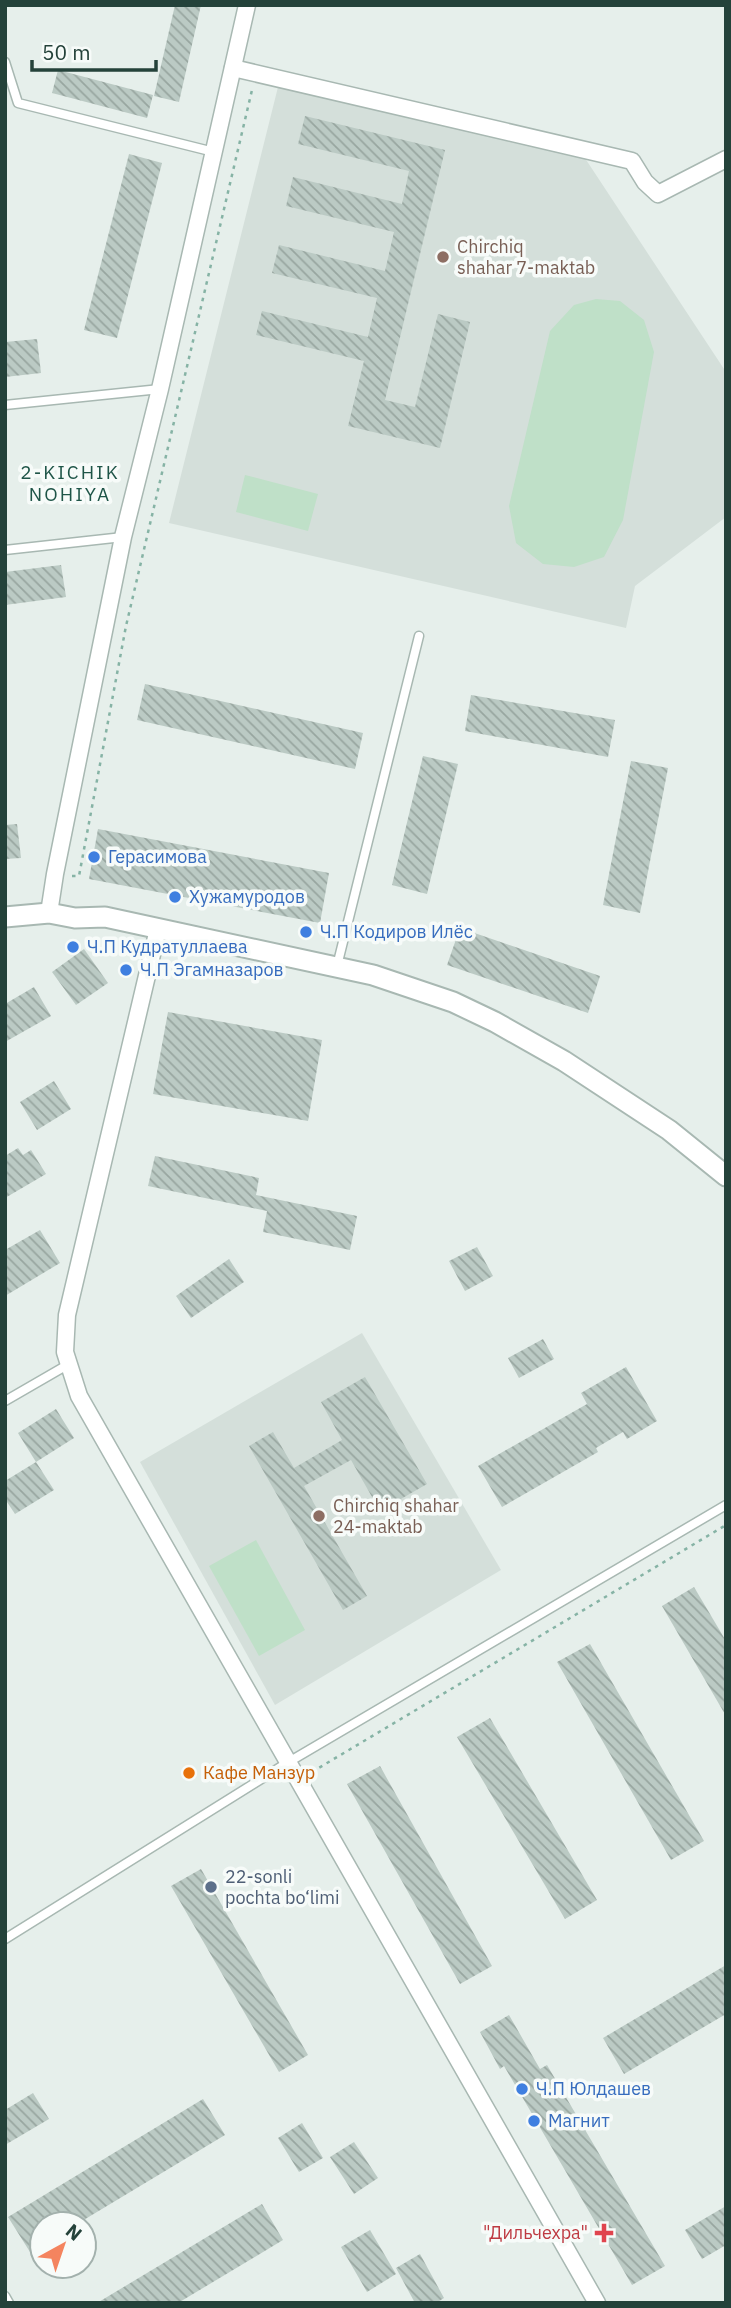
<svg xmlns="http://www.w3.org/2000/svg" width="731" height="2308" font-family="'IBM Plex Sans',sans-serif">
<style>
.built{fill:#d4dfda}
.green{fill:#bfe0c8}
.building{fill:url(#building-back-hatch)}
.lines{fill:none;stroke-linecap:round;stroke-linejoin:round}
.service-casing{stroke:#a8b8b2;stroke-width:11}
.minor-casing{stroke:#a8b8b2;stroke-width:19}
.tertiary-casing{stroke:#a8b8b2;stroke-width:23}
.path{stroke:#86b3a5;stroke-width:2.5;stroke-dasharray:3.5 5;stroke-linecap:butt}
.service{stroke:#fff;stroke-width:8}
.minor{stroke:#fff;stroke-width:16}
.tertiary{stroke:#fff;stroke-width:19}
.education-dot{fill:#8d6e63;stroke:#f7fbf9;stroke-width:2.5}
.shop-dot{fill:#3f7fe0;stroke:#f7fbf9;stroke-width:2.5}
.food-dot{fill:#e8710a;stroke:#f7fbf9;stroke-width:2.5}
.service-dot{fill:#5c6f8a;stroke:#f7fbf9;stroke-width:2.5}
.health-dot{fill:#e0444e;stroke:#f7fbf9;stroke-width:2.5}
.labels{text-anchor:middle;stroke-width:7;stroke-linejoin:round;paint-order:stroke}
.education-label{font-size:18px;fill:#785e54;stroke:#f7fbf9;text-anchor:start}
.shop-label{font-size:18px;fill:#366cbe;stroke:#f7fbf9;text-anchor:start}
.food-label{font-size:18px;fill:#c56008;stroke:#f7fbf9;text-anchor:start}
.service-label{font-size:18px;fill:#4e5e75;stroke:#f7fbf9;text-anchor:start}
.health-label{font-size:18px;fill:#be3a42;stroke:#f7fbf9;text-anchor:end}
.neighbourhood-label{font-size:19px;letter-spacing:2px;fill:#1f5548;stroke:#f7fbf9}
</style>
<defs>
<pattern id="building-back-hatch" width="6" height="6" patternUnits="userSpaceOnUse" patternTransform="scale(1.75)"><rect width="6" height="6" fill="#bbcac4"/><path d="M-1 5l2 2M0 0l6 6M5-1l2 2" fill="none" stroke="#98a6a0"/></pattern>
</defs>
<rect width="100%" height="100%" fill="#e6efeb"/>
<g class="built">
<path d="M281 75 575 143 726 372V517L635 586 626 628 169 523Z"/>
<path d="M362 1333 501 1570 275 1705 140 1462Z"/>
</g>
<g class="green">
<path d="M596 299 620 301 644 320 654 352 623 520 604 557 574 567 543 564 516 543 509 506 550 331 574 305Z"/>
<path d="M245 475 318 494 308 531 236 512Z"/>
<path d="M256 1540 305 1630 259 1656 209 1566Z"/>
</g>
<g class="building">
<path d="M175 5H201L179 102 154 96Z"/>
<path d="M58 70 153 95 147 118 52 93Z"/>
<path d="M305 116 445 150 385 400 415 407 438 314 470 322 440 448 348 426 364 361 256 335 262 311 368 337 377 298 272 273 279 245 385 271 394 232 286 206 293 177 402 204 409 171 298 144Z"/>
<path d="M129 154 162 163 117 338 84 330Z"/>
<path d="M37 339 41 373 5 377V342Z"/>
<path d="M61 565 66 597 5 605V572Z"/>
<path d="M145 684 363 733 355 769 137 720Z"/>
<path d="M471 695 615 720 608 757 465 731Z"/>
<path d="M423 756 458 764 427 894 392 885Z"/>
<path d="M631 761 668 768 640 913 603 905Z"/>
<path d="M17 824 21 858 5 859V825Z"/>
<path d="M98 829 329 873 320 923 89 879Z"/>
<path d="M460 928 600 976 588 1013 447 965Z"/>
<path d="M84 949 108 983 76 1005 52 972Z"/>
<path d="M34 987 51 1016 5 1042V1004Z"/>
<path d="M168 1012 322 1040 308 1121 153 1094Z"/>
<path d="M54 1081 71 1109 37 1130 20 1102Z"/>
<path d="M18 1148 23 1155 31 1150 46 1174 5 1198V1156Z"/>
<path d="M155 1156 259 1178 256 1195 357 1216 350 1250 263 1232 267 1211 148 1186Z"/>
<path d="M40 1230 60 1263 5 1296V1250Z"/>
<path d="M477 1247 493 1276 465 1291 449 1261Z"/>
<path d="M229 1259 244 1282 191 1318 176 1296Z"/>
<path d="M543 1339 554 1359 519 1378 508 1358Z"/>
<path d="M626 1367 657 1421 627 1439 623 1432 596 1448 598 1452 502 1507 478 1466 587 1404 581 1393Z"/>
<path d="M365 1377 427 1484 380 1511 351 1460 304 1486 367 1596 343 1610 249 1446 273 1432 294 1468 342 1440 321 1402Z"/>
<path d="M56 1409 74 1438 36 1462 18 1433Z"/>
<path d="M36 1462 54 1490 15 1514 5 1499V1481Z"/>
<path d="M694 1587 726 1641V1716L662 1606Z"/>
<path d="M590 1644 704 1841 671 1860 557 1662Z"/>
<path d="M490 1718 597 1900 565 1919 457 1737Z"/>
<path d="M380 1766 492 1966 460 1984 347 1784Z"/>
<path d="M201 1869 308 2055 279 2072 171 1886Z"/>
<path d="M726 1965V2014L624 2074 603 2038Z"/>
<path d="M509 2015 540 2069 547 2065 665 2266 632 2285 504 2066 500 2069 480 2032Z"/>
<path d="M33 2093 49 2119 5 2145V2110Z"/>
<path d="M203 2099 225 2135 77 2224H42V2245L30 2252 8 2217Z"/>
<path d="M302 2123 323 2158 299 2172 278 2138Z"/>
<path d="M354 2142 378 2178 354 2194 330 2157Z"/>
<path d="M262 2204 283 2240 178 2303H97Z"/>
<path d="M726 2206V2245L702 2259 685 2230Z"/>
<path d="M370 2230 396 2274 367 2292 341 2247Z"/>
<path d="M420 2254 444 2298 436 2303H415L396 2268Z"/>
</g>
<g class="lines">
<defs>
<g id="service">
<path d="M5 62 18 103 214 152"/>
<path d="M5 405 160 389"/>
<path d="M5 550 123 537"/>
<path d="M337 966 419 636"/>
<path d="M5 1401 69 1364"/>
<path d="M5 1939 287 1763 726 1505"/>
<path d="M5 2296 9 2303"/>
</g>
<g id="minor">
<path d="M233 68 632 161 645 182 658 194 726 159"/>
<path d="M49 913 55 874 123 537 160 389 247 5"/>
<path d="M158 929 67 1315 65 1352 79 1396 597 2303"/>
</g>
<path id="tertiary" d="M5 917 49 913 75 918 105 917 373 975 453 1002 495 1022 564 1061 669 1130 726 1176"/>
</defs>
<use href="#service" class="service-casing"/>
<use href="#minor" class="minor-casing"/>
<use href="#tertiary" class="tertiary-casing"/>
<g class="path">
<path d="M72 876H79L126 626 252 90"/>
<path d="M312 1772 726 1525"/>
</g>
<use href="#service" class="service"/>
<use href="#minor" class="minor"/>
<use href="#tertiary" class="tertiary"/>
</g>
<g class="education-dot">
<circle cx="443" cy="257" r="7"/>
<circle cx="319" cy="1516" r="7"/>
</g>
<g class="shop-dot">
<circle cx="94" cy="857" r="7"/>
<circle cx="175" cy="897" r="7"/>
<circle cx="306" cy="932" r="7"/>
<circle cx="73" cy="947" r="7"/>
<circle cx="126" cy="970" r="7"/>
<circle cx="522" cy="2089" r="7"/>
<circle cx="534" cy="2121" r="7"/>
</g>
<circle class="food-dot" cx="189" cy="1773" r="7"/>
<circle class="service-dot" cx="211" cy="1887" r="7"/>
<path class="health-dot" d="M600.5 2222.5h7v7h7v7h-7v7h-7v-7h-7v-7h7z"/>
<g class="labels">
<g class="education-label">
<text x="457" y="253">Chirchiq<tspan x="457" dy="21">shahar 7-maktab</tspan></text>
<text x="333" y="1512">Chirchiq shahar<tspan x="333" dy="21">24-maktab</tspan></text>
</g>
<g class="shop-label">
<text x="108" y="863">Герасимова</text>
<text x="189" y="903">Хужамуродов</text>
<text x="320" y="938">Ч.П Кодиров Илёс</text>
<text x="87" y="953">Ч.П Кудратуллаева</text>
<text x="140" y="976">Ч.П Эгамназаров</text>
<text x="536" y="2095">Ч.П Юлдашев</text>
<text x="548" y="2127">Магнит</text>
</g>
<g class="food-label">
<text x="203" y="1779">Кафе Манзур</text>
</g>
<g class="service-label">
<text x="225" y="1883">22-sonli<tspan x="225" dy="21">pochta bo‘limi</tspan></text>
</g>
<g class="health-label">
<text x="588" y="2239">"Дильчехра"</text>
</g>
<g class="neighbourhood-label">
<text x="70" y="479">2-KICHIK<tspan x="70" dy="22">NOHIYA</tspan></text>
</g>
</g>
<rect width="731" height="2308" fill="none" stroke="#24423a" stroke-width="14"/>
<g transform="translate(63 2245) rotate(40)"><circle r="33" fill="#f7fbf9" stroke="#a3b1ad" stroke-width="2"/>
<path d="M0-5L12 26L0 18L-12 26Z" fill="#f4845f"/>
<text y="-10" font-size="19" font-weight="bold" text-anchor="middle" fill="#24423a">N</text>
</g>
<path d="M32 60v10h124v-10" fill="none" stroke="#24423a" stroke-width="3.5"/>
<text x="42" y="60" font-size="21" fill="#24423a" stroke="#f7fbf9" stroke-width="5" paint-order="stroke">50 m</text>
</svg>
